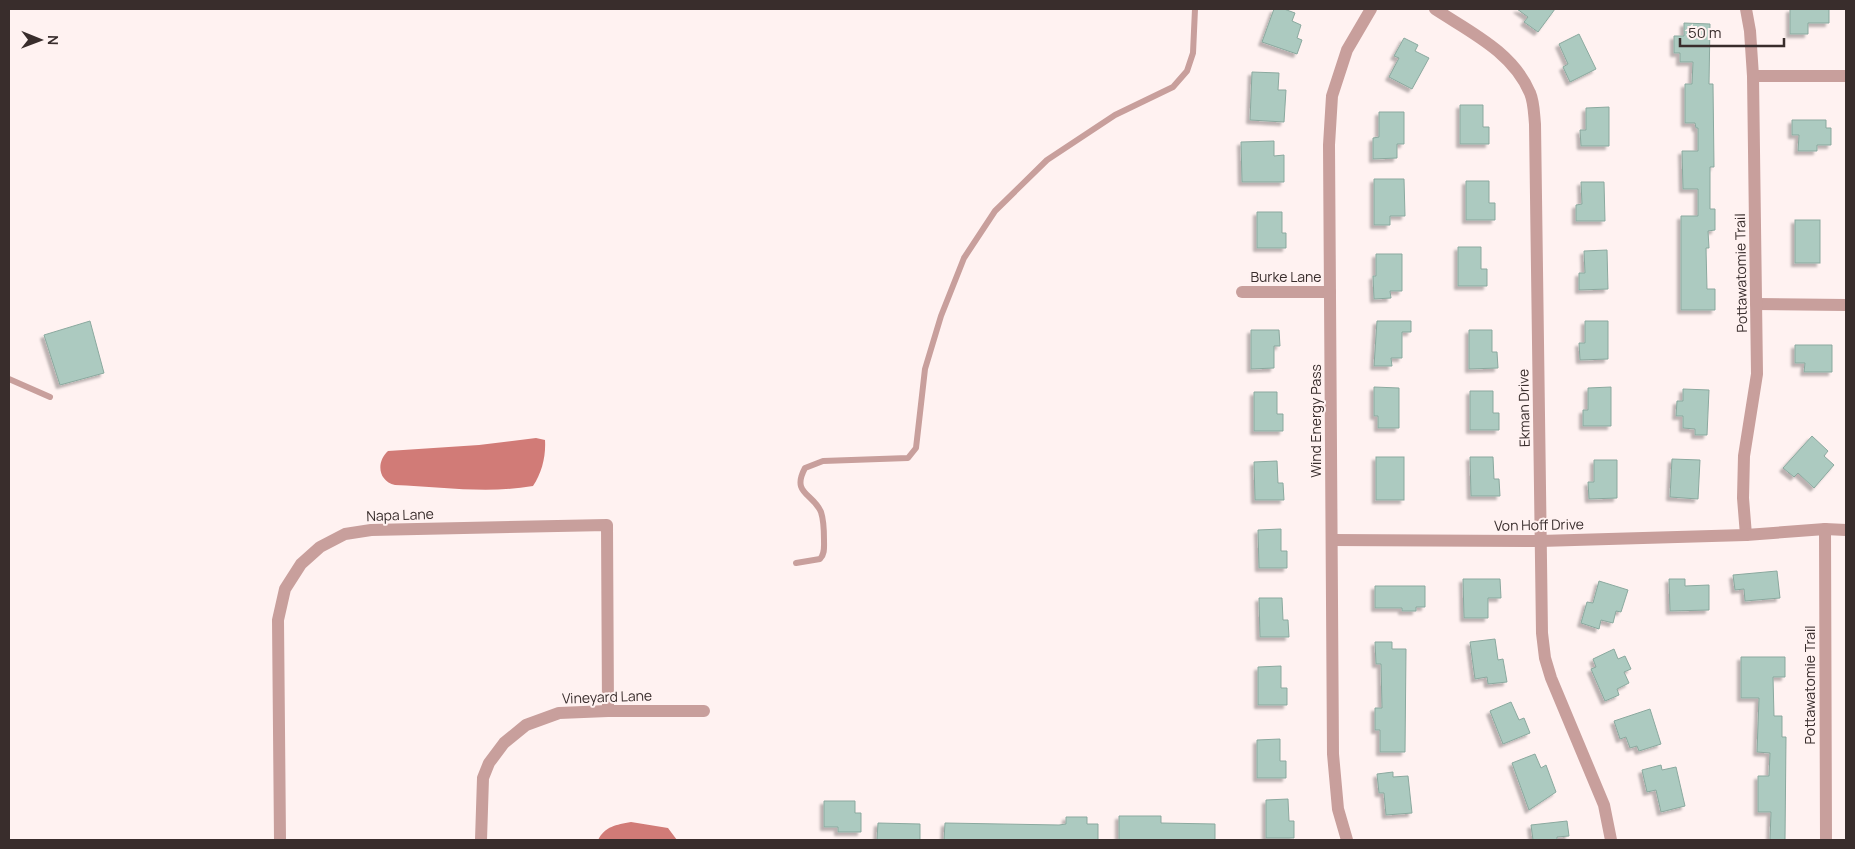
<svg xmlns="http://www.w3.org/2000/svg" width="1855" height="849" font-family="Manrope,sans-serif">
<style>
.water{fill:#d17b77}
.building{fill:#accac0;stroke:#8ba99f;filter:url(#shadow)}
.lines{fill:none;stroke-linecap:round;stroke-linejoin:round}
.lane{stroke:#c89f9c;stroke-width:6}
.street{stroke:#c89f9c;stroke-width:12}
.labels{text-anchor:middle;stroke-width:4;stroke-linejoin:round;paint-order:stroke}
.street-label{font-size:14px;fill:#392d2c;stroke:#fff2f1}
</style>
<defs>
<filter id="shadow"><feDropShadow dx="-3.5" dy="3.5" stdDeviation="1" flood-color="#0004"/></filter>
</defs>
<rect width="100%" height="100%" fill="#fff2f1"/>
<g class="water">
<path d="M536 438 545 440C546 456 542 473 533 486 488 494 441 487 395 485 378 481 376 462 388 451L479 445Z"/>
<path d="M631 822 668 828 677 840H598C605 826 616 825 631 822Z"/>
</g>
<g class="building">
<path d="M1274 9H1284L1295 13 1292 21 1301 25 1297 38 1302 40 1297 54 1262 42Z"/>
<path d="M1517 9H1555L1538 32 1524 22 1528 17Z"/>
<path d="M1790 9H1829V23H1808V34H1790Z"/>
<path d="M1684 23 1710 24 1709 84H1713L1714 167H1710V209H1715V230L1708 231 1709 248H1706L1707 289H1715V310H1681V216H1698V189H1683L1682 151H1698V128H1696L1695 123H1685V84H1692L1693 62H1680V53H1674V36H1684Z"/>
<path d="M1579 34 1596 69 1570 82 1563 67 1568 64 1559 44Z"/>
<path d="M1404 38 1418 45 1415 51 1429 58 1412 89 1389 77 1399 58 1394 56Z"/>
<path d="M1252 72 1279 73 1278 90H1286L1284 122 1250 120Z"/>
<path d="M1460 105H1483V127H1489V144H1460Z"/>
<path d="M1609 107V146H1581L1580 130H1586V108Z"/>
<path d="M1379 112H1404V144H1397V158L1373 159V138L1379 137Z"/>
<path d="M1792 120H1826V128H1831V145H1817V151H1798L1799 135H1792Z"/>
<path d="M1274 141V156L1284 155V182H1242L1241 142Z"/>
<path d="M1374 179H1404L1405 216H1390V225H1374Z"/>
<path d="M1466 181H1489V203H1495V220H1466Z"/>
<path d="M1581 182H1604L1605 221H1576V205L1582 204Z"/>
<path d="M1257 212H1282V233H1286V248H1257Z"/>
<rect x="1795" y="220" width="25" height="43"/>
<path d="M1458 247H1481V269H1487V286H1458Z"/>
<path d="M1607 250 1608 289 1579 290V273H1585L1584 251Z"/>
<path d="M1376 254H1402V291H1390L1391 298 1374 299 1373 276H1376Z"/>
<path d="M90 321 104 373 60 385 44 335Z"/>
<path d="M1377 321H1411V332H1402V358H1391L1392 366H1374Z"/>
<path d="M1585 321H1608V359L1580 360 1579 343H1585Z"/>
<path d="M1251 330H1279L1280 346H1274V368L1251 369Z"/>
<path d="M1469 330H1492V352H1497L1498 368 1469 369Z"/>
<path d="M1795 345H1832V372H1804L1805 363H1795Z"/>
<path d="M1374 387 1399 388V428H1378V416H1374Z"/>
<path d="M1611 387V426H1583V410H1588V388Z"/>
<path d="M1683 389 1709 390 1707 435H1695V429L1683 428V416H1676L1677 401H1683Z"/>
<path d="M1470 391H1493V413H1499V430H1470Z"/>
<path d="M1254 392H1277V414H1283V431H1254Z"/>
<path d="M1812 436 1828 451 1824 456 1834 465 1814 488 1798 473 1794 477 1783 468Z"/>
<rect x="1376" y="457" width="28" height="43"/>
<path d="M1470 457H1493L1494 479H1499L1500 496H1471Z"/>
<path d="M1672 459 1700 460 1698 499 1670 497Z"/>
<path d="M1594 460H1617V498L1589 499 1588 482H1594Z"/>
<path d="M1277 461 1278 483H1283L1284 500H1255L1254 462Z"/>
<path d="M1281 529V551H1287V568H1259L1258 530Z"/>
<path d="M1777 571 1780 598 1745 601 1744 589 1735 590 1733 575Z"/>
<path d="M1463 579H1500L1501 598H1488V618H1464Z"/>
<path d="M1669 579H1685V586L1709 585V610L1670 611Z"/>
<path d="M1599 581 1628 590 1621 612 1616 611 1613 623 1601 620 1599 629 1581 623 1587 602 1593 603Z"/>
<path d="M1375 586H1425V607H1416V611H1402V608H1375Z"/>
<path d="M1259 598H1282L1283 620H1288L1289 637H1260Z"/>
<path d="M1495 639 1498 660 1503 659 1507 682 1488 684 1487 677 1475 679 1470 642Z"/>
<path d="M1375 642H1392V649H1406L1405 752H1380V730H1375V708H1382L1381 664H1376Z"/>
<path d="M1614 649 1618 659 1625 656 1631 669 1624 672 1629 683 1617 689 1619 695 1605 701 1591 669 1596 667 1593 659Z"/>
<path d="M1741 657H1785V677H1773L1774 716H1782V737H1786L1785 840H1770L1771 812H1758V776H1769L1770 753 1757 752 1759 698H1741Z"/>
<path d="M1281 666V688H1287V705H1258V667Z"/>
<path d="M1511 702 1519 720 1524 718 1530 733 1503 744 1490 711Z"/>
<path d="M1650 709 1661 744 1639 751 1637 746 1630 748 1626 737 1620 739 1614 721Z"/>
<path d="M1280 739V761H1286V778H1257V740Z"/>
<path d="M1535 754 1541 768 1546 765 1556 792 1529 810 1512 763Z"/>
<path d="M1661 765 1662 770 1676 767 1685 806 1661 812 1656 790 1647 792 1642 770Z"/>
<path d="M1393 772V777L1408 776 1412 813 1386 815 1384 793H1379L1377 774Z"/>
<path d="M1288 799 1289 821H1294V838H1266V800Z"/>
<path d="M824 801H855V813H861V832H838V827H824Z"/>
<path d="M1119 816H1161V823L1215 824V840H1119Z"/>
<path d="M1066 817H1087V824H1098V840H944L945 823 1059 825 1066 824Z"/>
<path d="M1567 821 1569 836 1557 837V840H1533L1531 825Z"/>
<path d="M878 823 920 824V840H877Z"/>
</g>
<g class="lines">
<g class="lane">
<path d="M9 379 50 397"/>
<path d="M796 563 820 559C825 554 824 547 824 540 824 531 824 521 821 512 813 493 791 494 805 468L823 461 908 458 916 448 925 369 941 316 964 258 995 211 1047 160 1115 115 1173 87 1187 71 1193 53 1195 9"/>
</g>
<g class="street">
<path d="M1435 9C1470 32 1513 52 1530 93 1534 102 1534 114 1535 124L1542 633 1545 658 1551 678 1604 805 1611 840"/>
<path d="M1753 76H1846"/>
<path d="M1242 292H1330"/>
<path d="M1756 304 1846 305"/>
<path d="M1825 529 1826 840"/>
<path d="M1746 535 1743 498 1744 456 1757 374 1753 76 1750 31 1746 9"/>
<path d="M1332 540 1540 541 1746 535 1825 529 1846 530"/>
<path d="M280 840 278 620 285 589 301 564 320 547 345 534 371 530 607 525 608 711"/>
<path d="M481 840 483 778 489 763 504 743 526 725 559 713 608 711H704"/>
<path d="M1347 840 1338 809 1333 754 1329 145 1332 96 1347 50 1371 9"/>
</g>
</g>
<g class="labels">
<g class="street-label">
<text transform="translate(1741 273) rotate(-91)" y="5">Pottawatomie Trail</text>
<text x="1286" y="282">Burke Lane</text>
<text transform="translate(1524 408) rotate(-91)" y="5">Ekman Drive</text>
<text transform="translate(1316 421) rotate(-90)" y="5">Wind Energy Pass</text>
<text transform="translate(400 515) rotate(-2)" y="5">Napa Lane</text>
<text transform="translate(1539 525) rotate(-1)" y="5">Von Hoff Drive</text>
<text transform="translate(1810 685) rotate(-90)" y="5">Pottawatomie Trail</text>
<text transform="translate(607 697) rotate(-2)" y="5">Vineyard Lane</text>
</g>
</g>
<rect width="1855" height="849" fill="none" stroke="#392d2c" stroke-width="20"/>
<g transform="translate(40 40) rotate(91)" stroke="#fff2f1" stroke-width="4" paint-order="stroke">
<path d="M0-4L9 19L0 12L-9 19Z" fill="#392d2c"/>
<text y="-8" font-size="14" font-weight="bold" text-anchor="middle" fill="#392d2c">N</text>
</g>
<path d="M1680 38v8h104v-8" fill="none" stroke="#392d2c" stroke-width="2.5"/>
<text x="1688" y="38" font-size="15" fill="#392d2c" stroke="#fff2f1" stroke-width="4" paint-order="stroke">50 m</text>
</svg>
